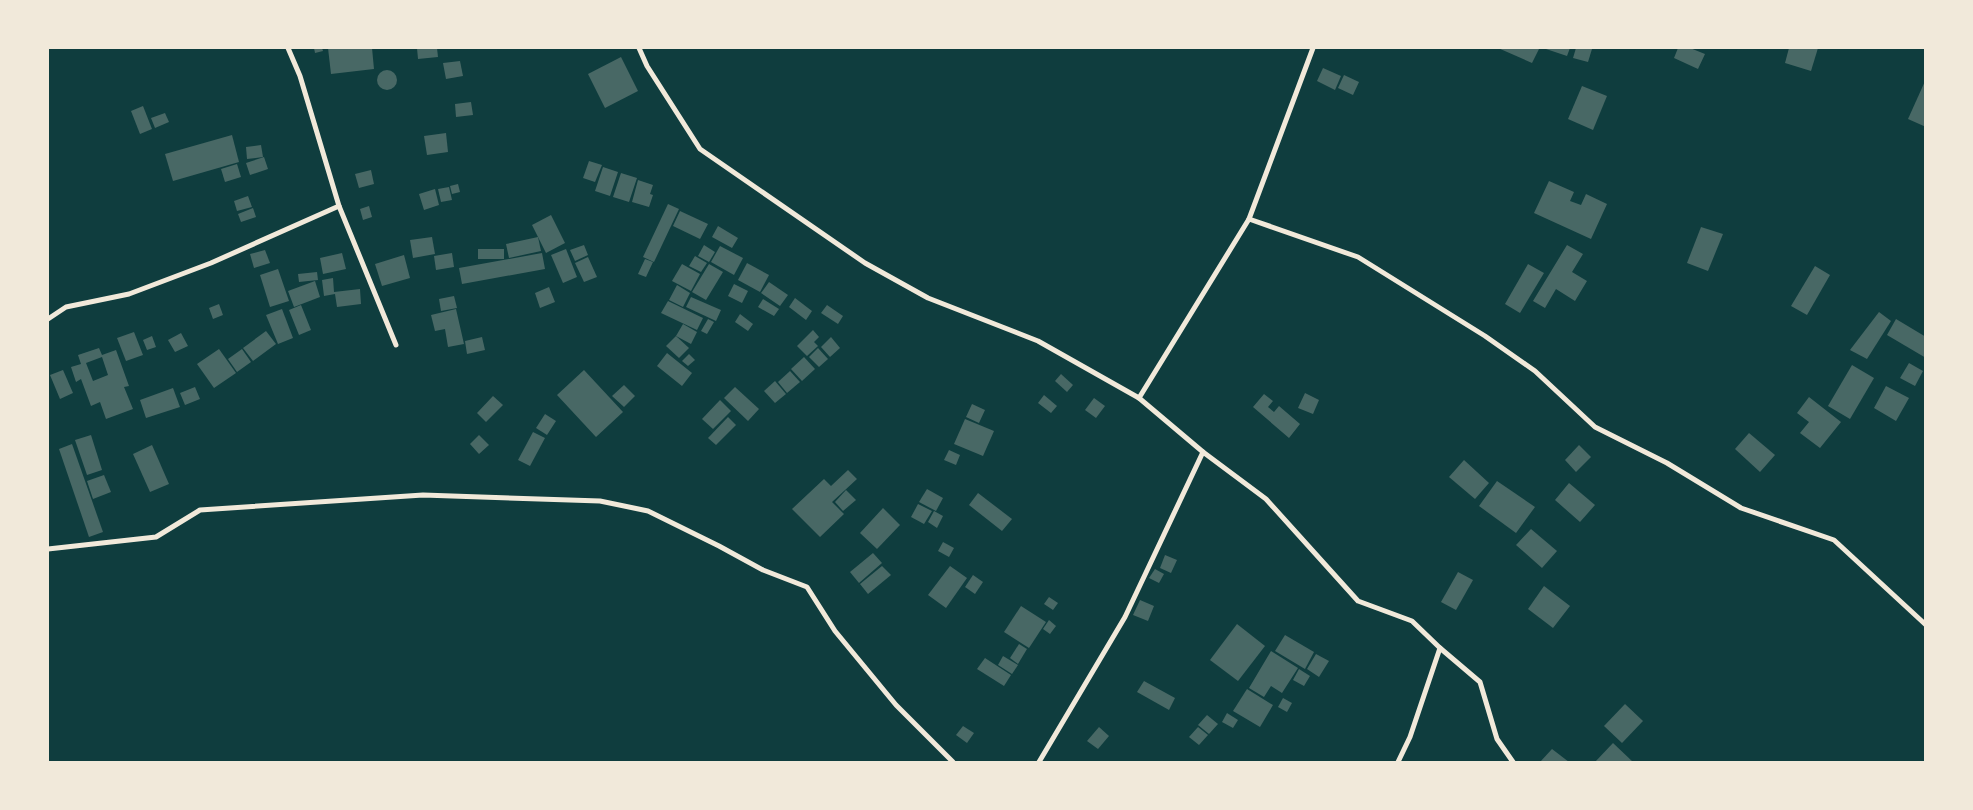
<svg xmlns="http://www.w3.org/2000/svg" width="1973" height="810" font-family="Raleway,sans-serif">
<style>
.building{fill:#486865;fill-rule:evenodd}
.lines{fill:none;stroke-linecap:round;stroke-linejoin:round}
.minor{stroke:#f1e9da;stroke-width:5}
</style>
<rect width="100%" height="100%" fill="#0f3d3e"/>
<g class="building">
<polygon points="314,48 322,48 323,51 315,53"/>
<polygon points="328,48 372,48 374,69 331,74"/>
<polygon points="417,48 437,48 438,57 418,59"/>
<polygon points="1498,48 1535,48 1539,49 1532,63"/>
<polygon points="1543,48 1570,48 1567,56"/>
<polygon points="1576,48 1592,49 1588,62 1573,58"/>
<polygon points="1678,48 1690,48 1705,54 1698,69 1674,58"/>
<polygon points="1789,48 1818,48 1811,71 1785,63"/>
<polygon points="621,57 638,91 605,108 588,74"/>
<polygon points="460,61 463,76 446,79 443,63"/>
<polygon points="1323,68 1341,76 1335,90 1317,81"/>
<circle cx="387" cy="80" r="10"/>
<polygon points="1344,75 1359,82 1353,95 1338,88"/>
<polygon points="1926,79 1926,127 1908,119"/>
<polygon points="1582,86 1607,96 1593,130 1568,119"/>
<polygon points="471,102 473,115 456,117 455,104"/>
<polygon points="143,106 152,129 140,134 131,111"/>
<polygon points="165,113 169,122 155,128 151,118"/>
<polygon points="446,133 448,152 427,155 424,136"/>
<polygon points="232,135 239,162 173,181 165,154"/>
<polygon points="261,145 263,157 247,159 246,147"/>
<polygon points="264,157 268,169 250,175 246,163"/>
<polygon points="589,161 602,165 595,182 583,178"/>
<polygon points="237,164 241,177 225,182 221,169"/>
<polygon points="603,167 618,172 610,196 595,191"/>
<polygon points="371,170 374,184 359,188 355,174"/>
<polygon points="621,173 637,178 629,202 613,197"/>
<polygon points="638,180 653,185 650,194 653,195 649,207 632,202"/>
<polygon points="1549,181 1574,192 1570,201 1581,205 1586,194 1607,204 1591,239 1534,213"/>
<polygon points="458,184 460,192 452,194 450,186"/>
<polygon points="449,187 452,200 441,202 438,189"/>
<polygon points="435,189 439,205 424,210 419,194"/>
<polygon points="248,196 252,207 237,211 234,201"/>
<polygon points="668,204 679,209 654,262 643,257"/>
<polygon points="369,206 372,217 363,220 360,209"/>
<polygon points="253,208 256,217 241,222 238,214"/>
<polygon points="680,211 708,224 700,239 673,226"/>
<polygon points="551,215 565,243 546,253 532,225"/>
<polygon points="718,226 738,238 732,248 712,237"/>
<polygon points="1701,227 1723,234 1708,271 1687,263"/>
<polygon points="432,237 435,254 413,258 410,240"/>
<polygon points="538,237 541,251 509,258 506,244"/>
<polygon points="584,245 588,255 575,261 570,250"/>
<polygon points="704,245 715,252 709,262 698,256"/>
<polygon points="1567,245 1583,254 1572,272 1587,281 1575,301 1556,289 1545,308 1533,301"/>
<polygon points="720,246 743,258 734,275 711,262"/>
<rect x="478" y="249" width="26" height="10"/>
<polygon points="566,249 577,277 563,283 551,255"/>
<polygon points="265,250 270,263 254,268 250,254"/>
<polygon points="342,253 346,269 323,274 320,258"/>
<polygon points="452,253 454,267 436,270 434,256"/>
<polygon points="542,253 545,269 462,284 459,268"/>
<polygon points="404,255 410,278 382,286 375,264"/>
<polygon points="695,256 707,263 701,272 689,266"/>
<polygon points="588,257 597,277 584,282 575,263"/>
<polygon points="645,259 653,262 646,277 638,274"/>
<polygon points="747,263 769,275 760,292 738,280"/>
<polygon points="682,264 700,274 691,291 672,281"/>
<polygon points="709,264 723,272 706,300 692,292"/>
<polygon points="1528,264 1544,273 1520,313 1505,304"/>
<polygon points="1815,266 1830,275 1807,315 1791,306"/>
<polygon points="278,269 289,301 270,307 260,275"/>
<polygon points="317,272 318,280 299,282 298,274"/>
<polygon points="333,278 334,292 360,289 361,304 337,307 335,294 324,296 322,280"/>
<polygon points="315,281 320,297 294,307 288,291"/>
<polygon points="769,282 788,295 780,306 761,293"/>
<polygon points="734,284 748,291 742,303 728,296"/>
<polygon points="677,285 690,293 683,307 669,300"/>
<polygon points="549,287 555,302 540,308 535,293"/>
<polygon points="454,296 457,308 441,311 439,299"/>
<polygon points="691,297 721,310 716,321 686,307"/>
<polygon points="795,298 812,311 806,320 789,307"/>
<polygon points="763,299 779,309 774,316 758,307"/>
<polygon points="668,301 703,318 697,330 661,313"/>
<polygon points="219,304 223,315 213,319 209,308"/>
<polygon points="301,305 311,330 299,335 289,310"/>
<polygon points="827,305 843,316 838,324 821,313"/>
<polygon points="282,309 293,338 278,344 266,315"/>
<polygon points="456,309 464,344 448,347 445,329 435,331 431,315"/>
<polygon points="1879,312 1891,321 1867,359 1850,350"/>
<polygon points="740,314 753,324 748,331 735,322"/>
<polygon points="708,319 714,322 707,334 701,331"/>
<polygon points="1896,319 1926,337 1926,358 1887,335"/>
<polygon points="683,324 697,332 691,344 676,336"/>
<polygon points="813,330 819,337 814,342 818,346 807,356 797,346"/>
<polygon points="266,331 276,344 253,361 243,348"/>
<polygon points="134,332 143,355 126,361 117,338"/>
<polygon points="181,333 188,346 175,352 168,340"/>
<polygon points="152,336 156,347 147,350 143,340"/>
<polygon points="676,336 689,348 679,358 666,346"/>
<polygon points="482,337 485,350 467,354 465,341"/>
<polygon points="831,337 840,348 830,357 821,347"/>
<path d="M99,348l3,7 14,-5 13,36 -5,1 9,22 -27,10 -6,-17 -9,4 -10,-27 -5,3 -5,-15 10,-3 -3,-9zM102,357l6,18 -15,6 -7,-18z"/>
<polygon points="818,348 828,359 819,367 809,357"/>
<polygon points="219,349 236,373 214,388 197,364"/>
<polygon points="242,349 251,362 237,372 228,359"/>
<polygon points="667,353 692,373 682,386 657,366"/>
<polygon points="689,354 695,360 688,366 682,361"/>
<polygon points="804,357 815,369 802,381 791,369"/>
<polygon points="1909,363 1923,371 1915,386 1900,378"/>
<polygon points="1852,365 1874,378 1850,419 1828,406"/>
<polygon points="63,370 73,393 60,399 50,375"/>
<polygon points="584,370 623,412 596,437 557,395"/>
<polygon points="790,371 800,382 787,393 778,382"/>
<polygon points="1061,374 1073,385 1067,392 1055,381"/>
<polygon points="775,381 786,394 775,403 764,391"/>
<polygon points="624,385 635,396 624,407 612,396"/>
<polygon points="1886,386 1909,398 1896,421 1874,408"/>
<polygon points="195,387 200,399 185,405 180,393"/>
<polygon points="735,387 759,409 748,421 724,398"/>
<polygon points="173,388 180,407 146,418 140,400"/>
<polygon points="1305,393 1319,400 1313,414 1298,408"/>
<polygon points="1264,394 1273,401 1268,407 1274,412 1279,406 1300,424 1289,438 1253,407"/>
<polygon points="1044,395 1057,406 1051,413 1038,403"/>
<polygon points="493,396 503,405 486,422 477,413"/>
<polygon points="1809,397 1841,422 1820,448 1800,433 1809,422 1797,413"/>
<polygon points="1094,398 1105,406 1096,418 1085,410"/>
<polygon points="720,400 731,411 713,429 702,419"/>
<polygon points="972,404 985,410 979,423 966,417"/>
<polygon points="545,414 556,421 547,435 536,428"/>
<polygon points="728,417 736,425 716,445 708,438"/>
<polygon points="965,419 994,431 983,456 954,444"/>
<polygon points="533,432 545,438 530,466 518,460"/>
<polygon points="1749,433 1775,455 1760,472 1735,449"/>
<polygon points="91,435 102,470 87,475 75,440"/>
<polygon points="479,435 489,445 479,454 470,444"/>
<polygon points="72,444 103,532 89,537 59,449"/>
<polygon points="152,445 169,484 150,492 133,454"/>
<polygon points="1579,445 1591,457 1576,472 1565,460"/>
<polygon points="949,450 960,455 956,465 944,460"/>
<polygon points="1464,460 1489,483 1475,499 1449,477"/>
<polygon points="848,470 857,479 832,502 844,514 820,537 792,509 824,479 831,486"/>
<polygon points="104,475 111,492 93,499 87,481"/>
<polygon points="1497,481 1535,507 1516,533 1479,506"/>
<polygon points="1569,483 1595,505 1580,522 1555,500"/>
<polygon points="927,489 943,498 936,511 919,502"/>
<polygon points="846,490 856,500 843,511 835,502"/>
<polygon points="978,493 1012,519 1002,531 969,505"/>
<polygon points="918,504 932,511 924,524 911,517"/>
<polygon points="883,508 900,525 877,549 860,533"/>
<polygon points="934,511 943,516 937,528 928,522"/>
<polygon points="1531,529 1557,551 1542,568 1516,545"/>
<polygon points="943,542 954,548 949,557 938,551"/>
<polygon points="873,553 882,563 859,583 850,572"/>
<polygon points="1165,555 1177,560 1171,573 1160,568"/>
<polygon points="882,566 891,575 868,594 860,584"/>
<polygon points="950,566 967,578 946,608 928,595"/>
<polygon points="1155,569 1164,574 1159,583 1149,578"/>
<polygon points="1458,572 1473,580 1456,610 1441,602"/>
<polygon points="973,575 983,582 975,594 965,587"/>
<polygon points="1544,586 1570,606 1553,628 1528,609"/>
<polygon points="1049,597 1058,603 1053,610 1044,604"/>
<polygon points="1140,600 1154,606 1148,621 1133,615"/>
<polygon points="1021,606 1046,622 1029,648 1004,632"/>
<polygon points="1049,620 1056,626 1050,634 1043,629"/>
<polygon points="1237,624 1265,646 1238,681 1210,660"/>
<polygon points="1285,635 1314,652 1305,669 1275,651"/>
<polygon points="1019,644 1027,649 1018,664 1010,658"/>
<polygon points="1271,651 1298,668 1282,693 1271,686 1264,697 1249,688"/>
<polygon points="1316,654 1329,661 1319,677 1307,669"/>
<polygon points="1003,656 1018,665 1012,674 998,665"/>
<polygon points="985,658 1011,675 1004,686 977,669"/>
<polygon points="1299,669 1310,676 1304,686 1293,680"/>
<polygon points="1144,681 1175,698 1169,710 1137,692"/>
<polygon points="1247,689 1273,705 1260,727 1233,711"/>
<polygon points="1283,698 1292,703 1287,712 1278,707"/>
<polygon points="1625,704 1643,721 1622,743 1604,726"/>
<polygon points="1227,713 1238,720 1233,728 1222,722"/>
<polygon points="1207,715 1218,724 1209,734 1198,725"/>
<polygon points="963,726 974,733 967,743 956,735"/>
<polygon points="1099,727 1109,736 1098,749 1087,741"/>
<polygon points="1198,727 1208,735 1199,745 1189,737"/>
<polygon points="1613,743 1633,762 1595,762"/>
<polygon points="1552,749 1569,762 1540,762"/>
</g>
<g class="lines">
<g class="minor">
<polyline points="288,48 300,76 339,206 396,345"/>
<polyline points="639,48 647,66 700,149 865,263 928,298 1038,341 1139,398 1203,452"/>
<polyline points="1249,219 1313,48"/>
<polyline points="48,319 66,307 129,294 211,263 339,206"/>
<polyline points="1139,398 1249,219 1358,257 1485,336 1535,371 1595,427 1667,463 1741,508 1834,540 1926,625"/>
<polyline points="48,549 156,537 200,510 423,495 600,501 648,511 719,546 763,570 807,587 835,631 896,705 953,762"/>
<polyline points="1440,648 1480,682 1497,739 1513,762"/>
<polyline points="1039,762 1125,617 1203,452 1266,499 1358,601 1412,621 1440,648 1410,737 1398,762"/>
</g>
</g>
<rect width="1973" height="810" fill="none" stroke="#f1e9da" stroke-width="98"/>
</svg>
